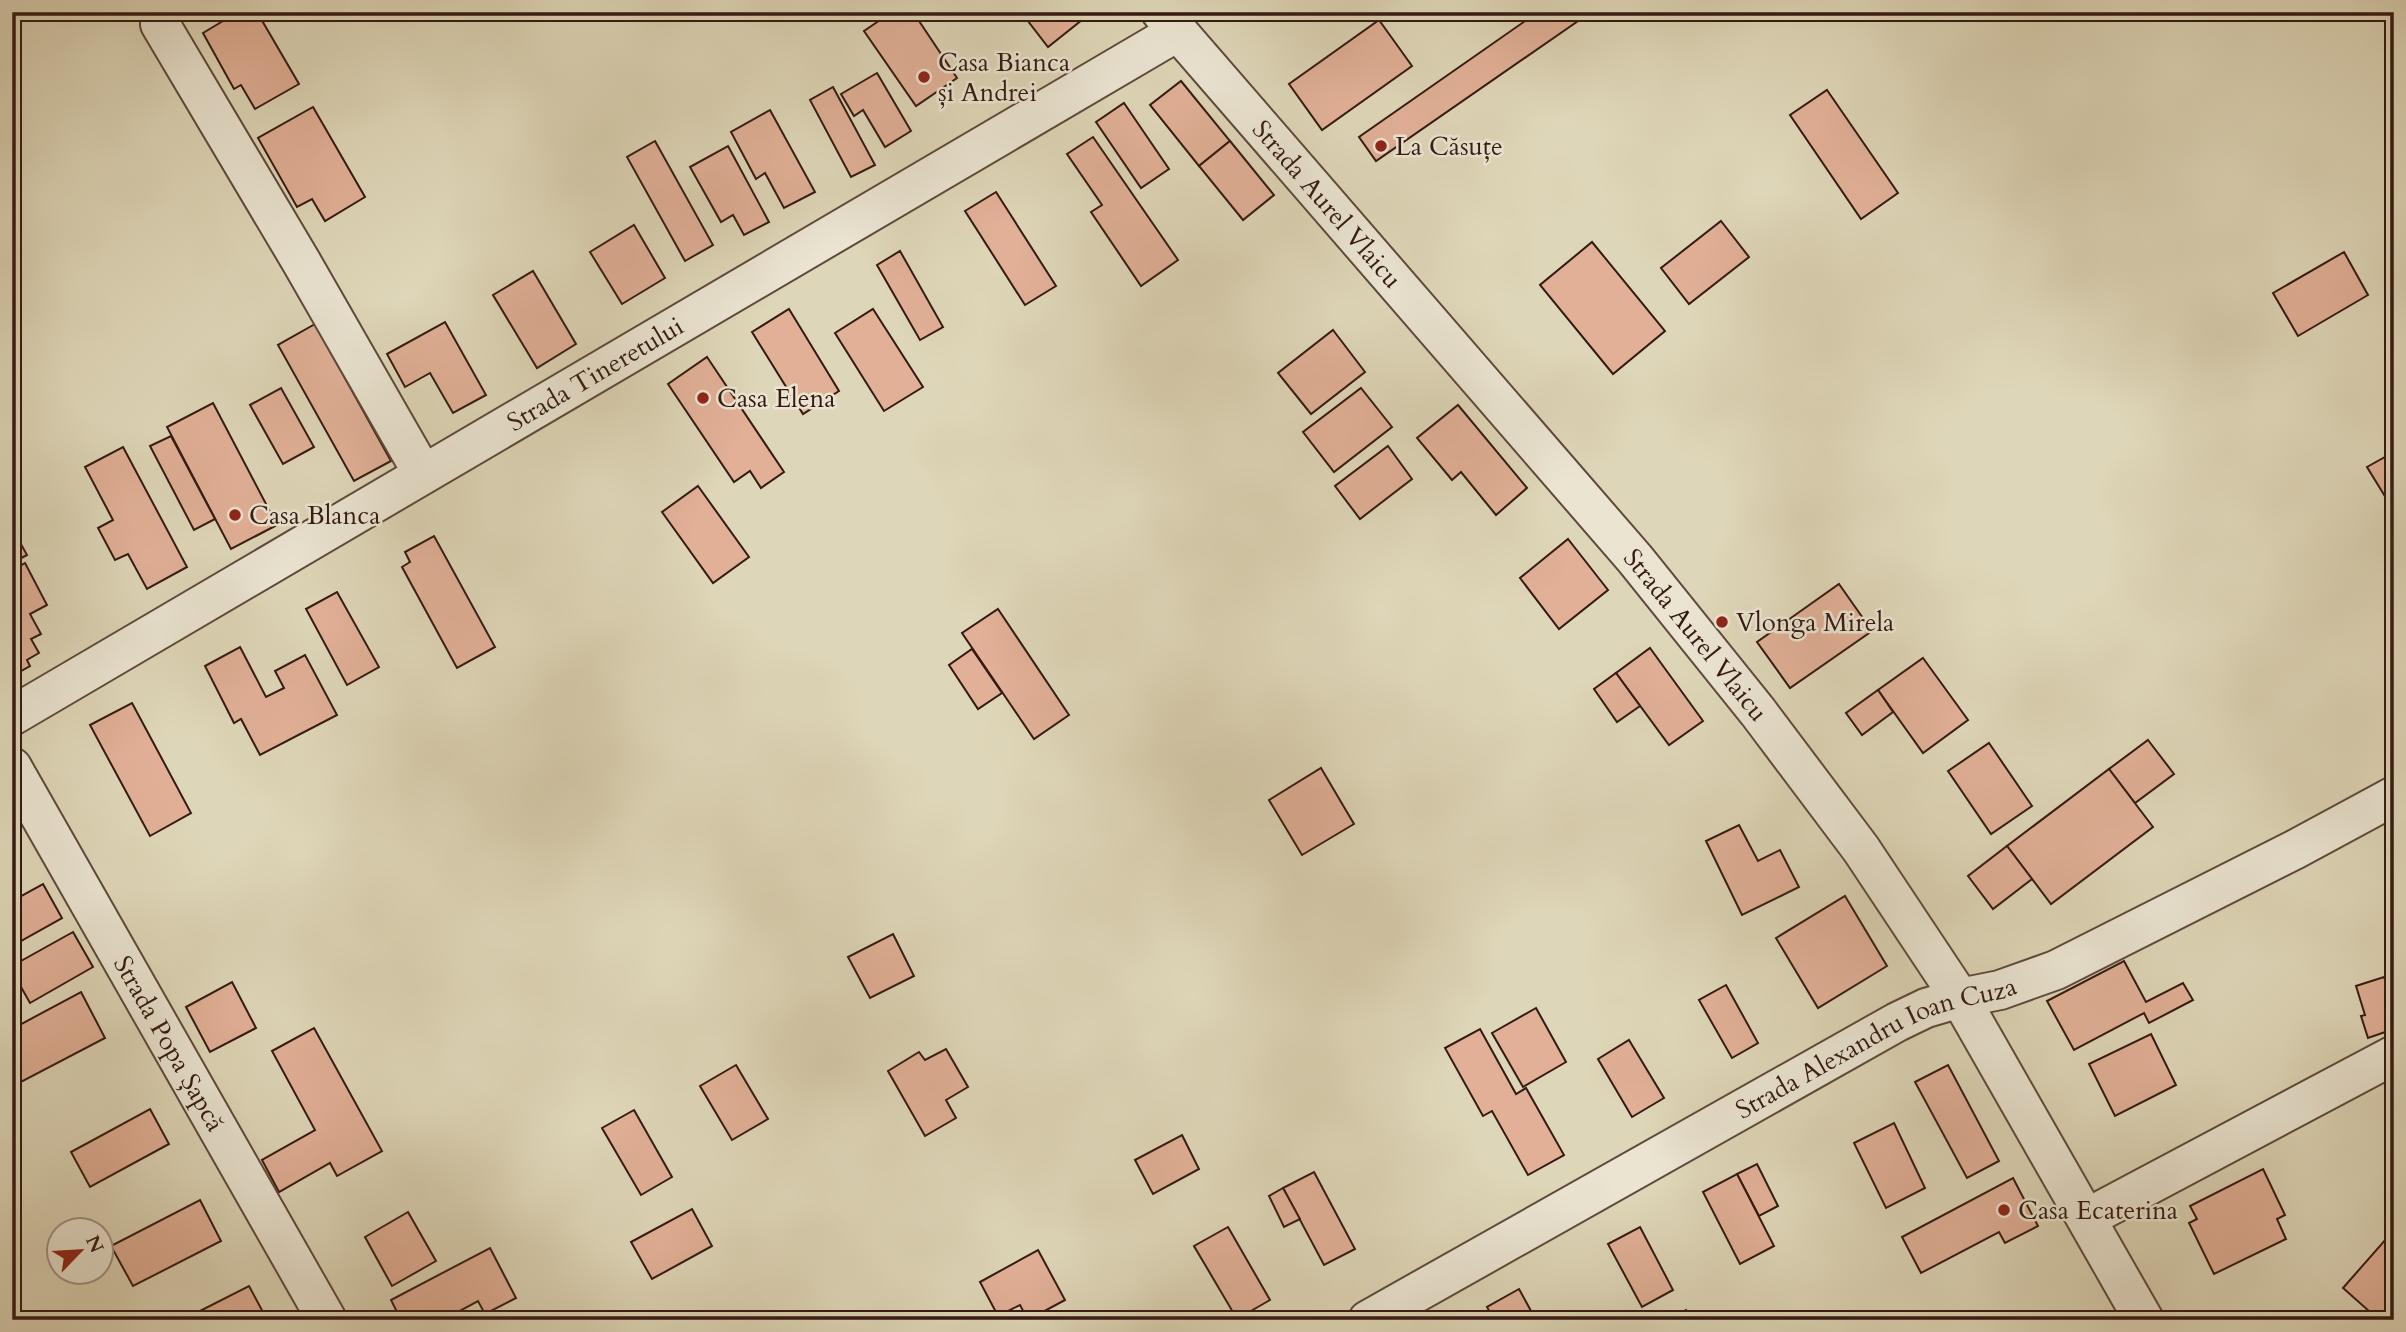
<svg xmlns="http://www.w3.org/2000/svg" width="2406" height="1332" font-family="Cardo,serif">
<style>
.building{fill:#e1b097;stroke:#341a12;stroke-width:2}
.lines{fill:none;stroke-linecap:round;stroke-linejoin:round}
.minor-casing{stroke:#5e493c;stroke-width:42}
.path{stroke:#341a12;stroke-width:4.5;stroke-dasharray:2 3.5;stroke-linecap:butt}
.minor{stroke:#eae4d1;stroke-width:38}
.poi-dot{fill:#8f2418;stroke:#eae4d1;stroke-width:2.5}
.labels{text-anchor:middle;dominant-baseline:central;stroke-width:5;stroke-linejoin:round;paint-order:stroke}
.poi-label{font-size:26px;fill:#341a12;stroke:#eae4d1;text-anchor:start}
.street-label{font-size:26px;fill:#341a12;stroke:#eae4d1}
</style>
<rect width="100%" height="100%" fill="#ded6b8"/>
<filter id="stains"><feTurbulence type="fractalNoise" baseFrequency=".00286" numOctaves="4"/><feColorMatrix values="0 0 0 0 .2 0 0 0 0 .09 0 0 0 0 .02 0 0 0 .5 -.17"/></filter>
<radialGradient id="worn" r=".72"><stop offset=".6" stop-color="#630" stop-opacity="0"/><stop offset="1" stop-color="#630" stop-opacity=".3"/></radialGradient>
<g class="building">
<polygon points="238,12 257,12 299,84 255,109 241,85 234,89 203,33"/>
<polygon points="892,12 913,12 957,78 916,106 864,31"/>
<polygon points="1021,12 1092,12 1048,47"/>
<polygon points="1538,12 1591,12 1376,161 1359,137"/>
<polygon points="1379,20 1412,66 1322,130 1289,84"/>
<polygon points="877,73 911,131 885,147 863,110 854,116 841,94"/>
<polygon points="1181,81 1230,141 1199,166 1150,105"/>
<polygon points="833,87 875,165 851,177 810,100"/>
<polygon points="1827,90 1898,193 1861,219 1790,115"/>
<polygon points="1124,103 1169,169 1141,188 1096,122"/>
<polygon points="313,107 365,197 325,221 312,199 297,207 258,138"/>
<polygon points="770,110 815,192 784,208 765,173 756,179 731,132"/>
<polygon points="1093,137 1178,260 1141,286 1091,212 1102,205 1067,154"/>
<polygon points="655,141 713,245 685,261 627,157"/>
<polygon points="1230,141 1274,195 1243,220 1199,166"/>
<polygon points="728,146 769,222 744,235 733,215 721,222 690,167"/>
<polygon points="996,192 1056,286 1025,305 965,211"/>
<polygon points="1721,221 1749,257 1689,304 1661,268"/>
<polygon points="634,225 665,278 622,304 590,252"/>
<polygon points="1592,242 1665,331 1613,374 1540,285"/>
<polygon points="900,251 943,327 920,340 877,265"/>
<polygon points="2344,252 2368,295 2298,336 2273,293"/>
<polygon points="533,271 576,344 537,368 493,295"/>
<polygon points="789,309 839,391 803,414 752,332"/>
<polygon points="873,309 923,387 884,411 835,333"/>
<polygon points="445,322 486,395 453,413 430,373 405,387 387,354"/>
<polygon points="315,324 391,461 354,481 278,345"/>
<polygon points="1333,330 1365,372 1311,414 1278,373"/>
<polygon points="707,357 784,472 761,488 750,471 734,482 668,384"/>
<polygon points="281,388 314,447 283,464 250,405"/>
<polygon points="1361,388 1392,427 1334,472 1303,432"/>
<polygon points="213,403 277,525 231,549 167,427"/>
<polygon points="1458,405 1527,488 1496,515 1461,472 1452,480 1417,438"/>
<polygon points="171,436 215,519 194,530 150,446"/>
<polygon points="1388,446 1412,479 1360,519 1335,486"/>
<polygon points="123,447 187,567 147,589 128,554 115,560 98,528 113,520 85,467"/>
<polygon points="2394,452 2394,511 2367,467"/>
<polygon points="698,486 749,557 713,583 662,512"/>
<polygon points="12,528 27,555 12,563"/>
<polygon points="434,536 495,647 457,668 402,567 410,562 405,552"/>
<polygon points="1568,539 1608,590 1559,629 1520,578"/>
<polygon points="25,563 47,605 30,614 41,634 31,639 39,653 27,660 30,666 12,676 12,570"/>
<polygon points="1839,584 1872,631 1790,688 1757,642"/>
<polygon points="337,592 379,667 347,685 306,609"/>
<polygon points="998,609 1069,715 1034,739 962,633"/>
<polygon points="240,647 266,697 284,688 275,671 305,655 337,715 260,755 241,719 234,723 205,666"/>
<polygon points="1650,648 1703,721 1669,745 1616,673"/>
<polygon points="972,649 1002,693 978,709 949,665"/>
<polygon points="1923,658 1968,720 1923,753 1878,690"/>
<polygon points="1616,673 1640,706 1617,722 1594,689"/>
<polygon points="1878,690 1893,712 1862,735 1846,713"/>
<polygon points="132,703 191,813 150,836 90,725"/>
<polygon points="2148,740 2174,774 2135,803 2109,769"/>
<polygon points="1989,743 2032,806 1991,834 1948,771"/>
<polygon points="1321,768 1354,824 1302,855 1269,800"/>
<polygon points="2109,769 2153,827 2051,904 2007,846"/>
<polygon points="1739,825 1758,861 1780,850 1799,887 1742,915 1706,841"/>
<polygon points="2007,846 2032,879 1993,909 1968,876"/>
<polygon points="43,884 62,918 12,946 12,901"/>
<polygon points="1845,896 1887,966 1818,1008 1776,938"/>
<polygon points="73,932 93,967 30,1003 12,971 12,966"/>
<polygon points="893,934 914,976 870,998 848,957"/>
<polygon points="2124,961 2146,1002 2183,983 2193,1000 2149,1023 2144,1013 2074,1050 2047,1001"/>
<polygon points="2384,977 2394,1005 2394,1029 2368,1038 2361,1016 2365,1015 2356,986"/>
<polygon points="232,982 256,1028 210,1052 186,1007"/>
<polygon points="1726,985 1758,1043 1732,1058 1699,1000"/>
<polygon points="81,992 105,1038 19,1083 12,1071 12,1029"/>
<polygon points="1536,1008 1566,1062 1523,1087 1492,1033"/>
<polygon points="314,1028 382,1151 337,1176 330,1163 279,1192 262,1160 315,1130 272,1051"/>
<polygon points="1480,1029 1516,1094 1526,1088 1564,1155 1528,1175 1492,1111 1483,1116 1445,1048"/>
<polygon points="2151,1034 2176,1085 2115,1116 2089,1064"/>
<polygon points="1629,1040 1664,1098 1632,1117 1598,1059"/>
<polygon points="946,1049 968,1087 946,1100 956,1118 925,1136 888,1071 919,1052 925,1060"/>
<polygon points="736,1065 768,1119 732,1140 700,1086"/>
<polygon points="1948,1065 1999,1161 1967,1178 1915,1082"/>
<polygon points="150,1109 169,1144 90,1187 71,1152"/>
<polygon points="634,1110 672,1177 641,1195 602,1128"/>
<polygon points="1894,1123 1925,1188 1886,1208 1854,1143"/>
<polygon points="1182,1135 1199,1169 1153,1194 1135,1160"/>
<polygon points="1757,1164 1778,1206 1759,1216 1737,1174"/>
<polygon points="2263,1169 2285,1215 2277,1219 2286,1239 2214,1274 2189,1223 2197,1219 2190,1206"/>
<polygon points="1314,1172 1355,1249 1324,1265 1283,1188"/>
<polygon points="1737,1174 1774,1246 1740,1264 1703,1192"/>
<polygon points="2013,1178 2038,1226 2005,1243 1999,1232 1921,1273 1902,1237"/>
<polygon points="1283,1188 1300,1219 1284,1227 1269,1196"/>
<polygon points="200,1200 221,1241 133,1286 111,1246"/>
<polygon points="692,1209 712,1246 652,1279 631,1242"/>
<polygon points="408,1212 436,1261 392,1286 365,1237"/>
<polygon points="1228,1227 1270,1300 1237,1319 1194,1246"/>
<polygon points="1640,1227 1673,1290 1642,1307 1608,1244"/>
<polygon points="2386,1239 2394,1245 2394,1318 2379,1320 2343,1288"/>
<polygon points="490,1248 516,1298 485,1314 478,1301 443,1320 401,1320 391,1300"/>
<polygon points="1038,1250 1065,1300 1028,1320 1020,1305 998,1316 980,1282"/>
<polygon points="249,1286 263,1312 249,1320 195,1320 192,1315"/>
<polygon points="1519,1289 1536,1320 1494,1320 1487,1307"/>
<polygon points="1686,1310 1691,1320 1667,1320"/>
</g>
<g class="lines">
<g class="minor-casing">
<g id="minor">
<path id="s1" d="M1161,12l474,547 123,153 103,137 99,149 184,322"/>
<polyline points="160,24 302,263 423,474"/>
<path id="s2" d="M12,716l1165,-684"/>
<path id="s3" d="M12,767l315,553"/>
<polyline points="2087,1218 2394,1055"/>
<path id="s4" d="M1368,1320l529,-298 29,-14 34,-10 40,-8 56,-20 238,-120 100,-54"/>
</g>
</g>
<path class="path" d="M2394,195c-5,11 -6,26 0,37"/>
<use href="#minor" class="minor"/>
</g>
<g class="poi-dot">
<circle cx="924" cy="77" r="7"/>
<circle cx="1381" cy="146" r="7"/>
<circle cx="703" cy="398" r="7"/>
<circle cx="235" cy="515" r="7"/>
<circle cx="1722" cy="622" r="7"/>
<circle cx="2004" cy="1210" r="7"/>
</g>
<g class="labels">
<g class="poi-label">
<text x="938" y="62">Casa Bianca<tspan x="938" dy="30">și Andrei</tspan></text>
<text x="1395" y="146">La Căsuțe</text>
<text x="717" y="398">Casa Elena</text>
<text x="249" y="515">Casa Blanca</text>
<text x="1736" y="622">Vlonga Mirela</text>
<text x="2018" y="1210">Casa Ecaterina</text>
</g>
<g class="street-label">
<text stroke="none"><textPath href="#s1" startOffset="254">Strada Aurel Vlaicu</textPath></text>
<text stroke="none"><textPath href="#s2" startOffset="676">Strada Tineretului</textPath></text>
<text stroke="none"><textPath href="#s1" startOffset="821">Strada Aurel Vlaicu</textPath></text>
<text stroke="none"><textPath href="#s3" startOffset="318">Strada Popa Șapcă</textPath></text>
<text stroke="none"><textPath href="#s4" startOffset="578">Strada Alexandru Ioan Cuza</textPath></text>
</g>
</g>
<rect width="2406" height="1332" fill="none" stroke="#ded6b8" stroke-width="42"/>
<rect x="14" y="14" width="2378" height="1304" fill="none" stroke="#341a12" stroke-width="3.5"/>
<rect x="21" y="21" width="2364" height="1290" fill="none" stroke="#341a12" stroke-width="2"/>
<g transform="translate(80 1251) rotate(65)"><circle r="33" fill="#eae4d1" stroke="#a19385" stroke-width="2"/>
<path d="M0-5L12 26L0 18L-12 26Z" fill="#8f2418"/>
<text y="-10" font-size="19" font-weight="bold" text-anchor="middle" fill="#341a12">N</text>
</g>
<rect width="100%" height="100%" filter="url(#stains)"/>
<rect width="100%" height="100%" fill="url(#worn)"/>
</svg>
